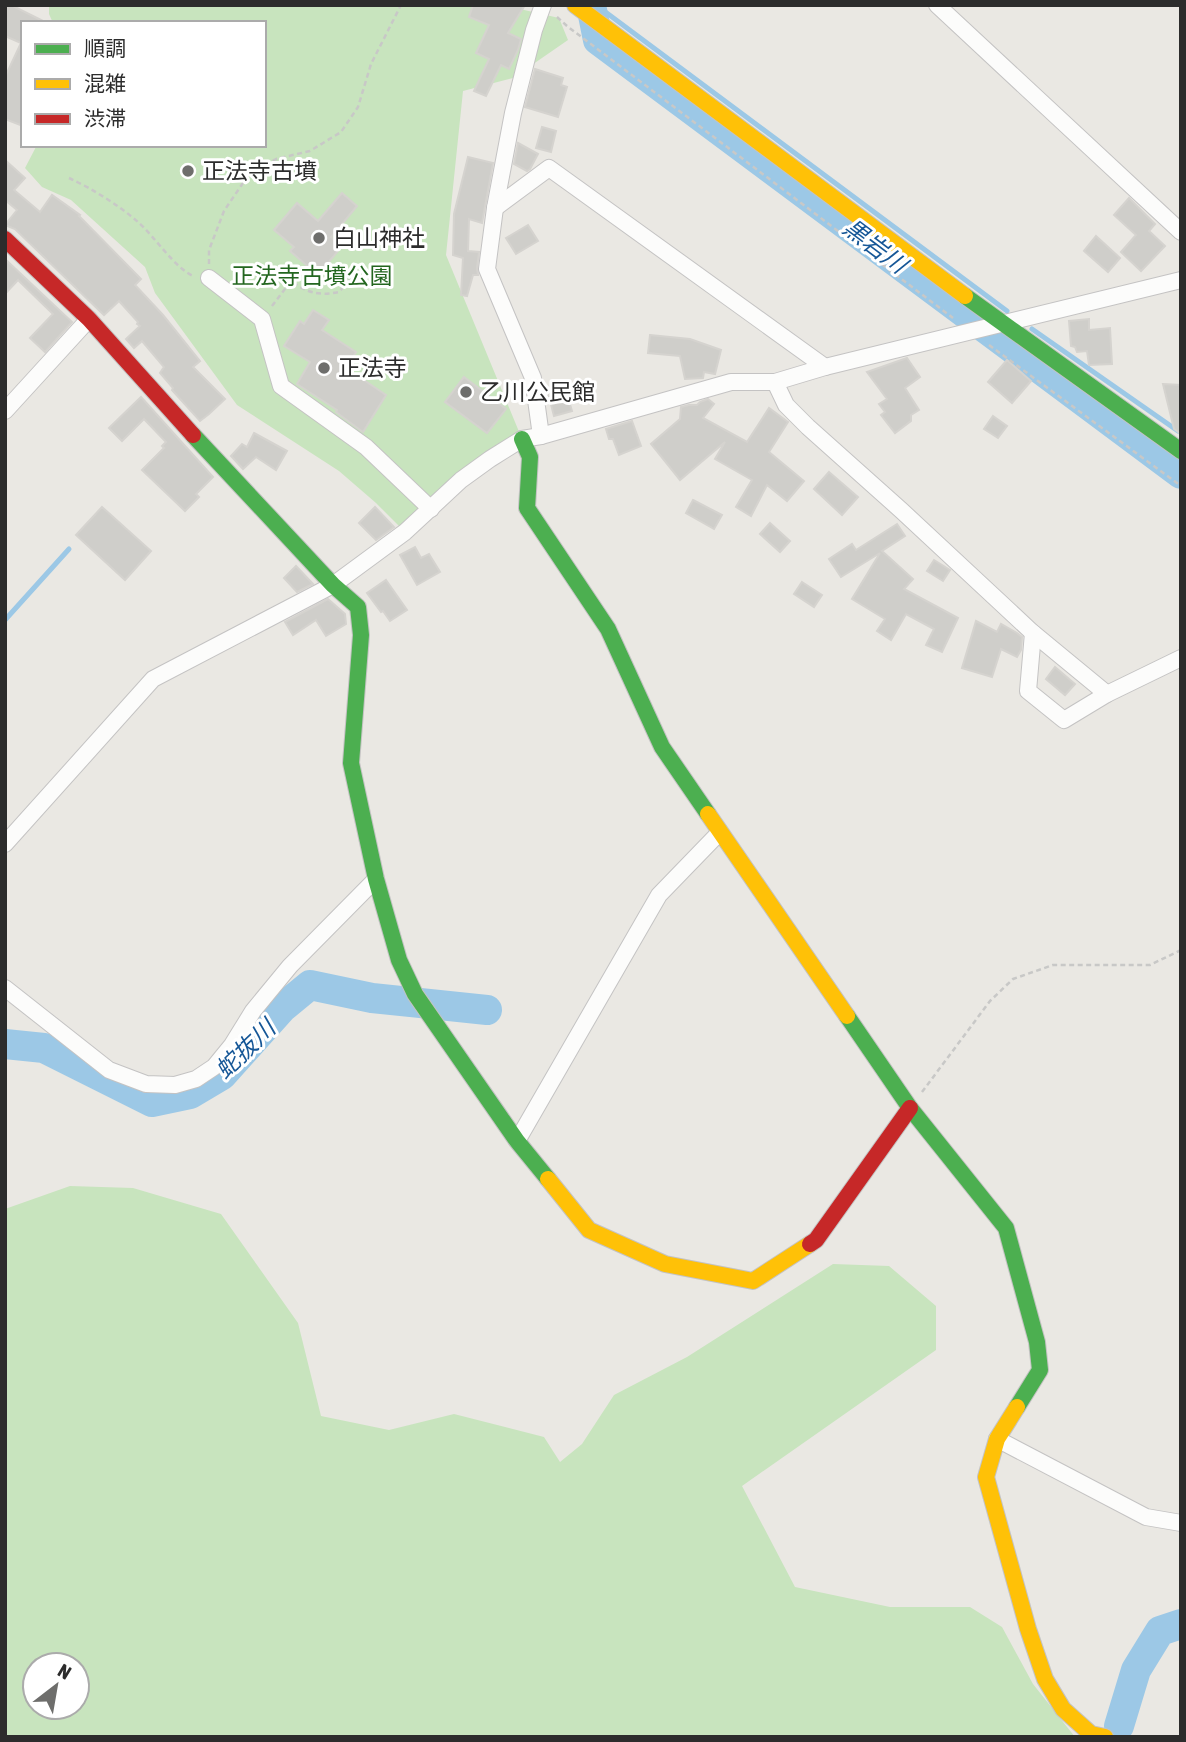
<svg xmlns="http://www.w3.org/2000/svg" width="1186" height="1742" font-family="'Asap Condensed','Noto Sans JP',sans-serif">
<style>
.green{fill:#c8e4be;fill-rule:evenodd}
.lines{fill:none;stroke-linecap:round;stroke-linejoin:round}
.stream{stroke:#9cc8e6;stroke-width:5}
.river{stroke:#9cc8e6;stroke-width:30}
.building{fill:#cfceca;stroke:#d5d3cf;stroke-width:2}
.street-casing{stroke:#c4c3c3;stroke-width:18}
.fast-casing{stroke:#c4c3c3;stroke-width:18}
.slow-casing{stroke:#c4c3c3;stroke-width:18}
.jam-casing{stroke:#c4c3c3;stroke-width:18}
.path{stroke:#c8c8c7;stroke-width:2.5;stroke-dasharray:5 3.5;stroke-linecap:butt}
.street{stroke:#fcfcfb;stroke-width:16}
.fast{stroke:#4caf50;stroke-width:16}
.slow{stroke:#ffc107;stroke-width:16}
.jam{stroke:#c62828;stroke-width:16}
.poi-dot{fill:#6e6e6c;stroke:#fff;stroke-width:2.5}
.labels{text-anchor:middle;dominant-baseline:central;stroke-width:6;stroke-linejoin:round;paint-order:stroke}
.poi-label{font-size:23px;fill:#2c2c2c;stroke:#fff;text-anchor:start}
.park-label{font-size:23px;fill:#23661f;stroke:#fff}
.water-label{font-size:24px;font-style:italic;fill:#165797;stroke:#fff}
</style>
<rect width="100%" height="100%" fill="#eae8e3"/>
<g class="green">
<polygon points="49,5 502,5 559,18 568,40 513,78 463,91 446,255 522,439 405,532 376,503 339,471 237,405 155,293 145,267 71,200 42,187 25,168 37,145 264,145 264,23 53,23 49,14"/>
<path d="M70,1186l63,2 88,26 77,109 23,93 68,14 65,-16 90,23 16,25 22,-18 32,-49 73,-38 146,-93 56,2 47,40v44l-194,136 53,101 95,20h80l32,20 31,57 42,53h-1070v-528zM35,1665h42v42h-42z"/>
</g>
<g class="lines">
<g class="stream">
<polyline points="596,5 1007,311"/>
<polyline points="1032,329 1178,431"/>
<polyline points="5,620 69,549"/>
</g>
<g class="river">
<polyline points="591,5 598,40 1181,474"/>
<polyline points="5,1044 44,1048 152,1102 190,1094 222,1075 282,1008 310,985 372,998 487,1010"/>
<polyline points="1119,1726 1136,1670 1160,1631 1181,1624"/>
</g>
</g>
<g class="building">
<polygon points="5,5 11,5 47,23 23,23 23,126 5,119 5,77 21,43 5,36"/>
<polygon points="473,5 525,5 508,33 521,39 518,50 509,69 501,65 486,96 474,91 489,59 476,53 489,25 469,17"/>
<polygon points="535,69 563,78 561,85 567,87 558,117 525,107"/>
<polygon points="542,127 556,131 551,152 536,148"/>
<polygon points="518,143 538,154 530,169 527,171 514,164"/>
<polygon points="468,157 493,163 482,223 469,219 468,251 479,252 477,268 478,275 473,275 467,296 461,295 463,258 453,255 454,214"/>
<polygon points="5,160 25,178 14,190 40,212 52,195 80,215 79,216 141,279 135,285 163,315 200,361 193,367 225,399 209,414 200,421 172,390 173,388 160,373 164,367 142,341 134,348 126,339 140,326 137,324 138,322 119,301 104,315 15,229 5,225 17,210 5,200"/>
<polygon points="342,193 357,206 331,237 342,246 318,275 290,251 294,247 274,230 297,203 318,221"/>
<polygon points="1129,198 1155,224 1149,231 1165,246 1141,271 1121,252 1136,235 1114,215"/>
<polygon points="528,225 538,241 516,254 506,238"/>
<polygon points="1096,236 1120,258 1108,272 1084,251"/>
<polygon points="5,259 72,322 45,352 30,338 53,314 18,280 5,294"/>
<polygon points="313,310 329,320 322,330 356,352 346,368 386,395 363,432 336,412 337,410 297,384 310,362 284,346 300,321 304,324"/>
<polygon points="1089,319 1089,330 1110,328 1112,364 1089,365 1087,351 1077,352 1075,347 1071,346 1069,321"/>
<polygon points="650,335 690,339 721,350 715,374 704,372 703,378 685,379 680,356 648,353"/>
<polygon points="907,358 920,377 905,388 919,410 911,415 911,421 895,433 881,415 885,412 879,404 887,399 867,372"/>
<polygon points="1007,360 1031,381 1012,403 988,382"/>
<polygon points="464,377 506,409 487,433 445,402"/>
<polygon points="1163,384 1181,385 1181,434 1174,429"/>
<polygon points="565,388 572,411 554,416 548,393"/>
<polygon points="141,397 213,477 196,494 199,497 185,511 142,470 164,448 162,446 166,442 144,419 122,441 109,428"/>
<polygon points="708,399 714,404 703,418 747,442 769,408 788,422 769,452 804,481 787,501 767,485 751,516 736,507 752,480 715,459 725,442 680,480 651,444 680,419 681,407 689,405 697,405 700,402"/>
<polygon points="993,416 1007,426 998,438 984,429"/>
<polygon points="632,421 641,446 619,455 613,439 609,439 606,429"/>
<polygon points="254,433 287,451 276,470 256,457 243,469 231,456 242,444 247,447"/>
<polygon points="829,472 858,497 842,515 814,489"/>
<polygon points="693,500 722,515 714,529 686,513"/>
<polygon points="102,507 151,551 125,580 76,535"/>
<polygon points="375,507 394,527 376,540 359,523"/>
<polygon points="770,523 790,541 780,552 760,534"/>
<polygon points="897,524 905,536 882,551 913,579 904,589 958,618 942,652 926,645 934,629 906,614 891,640 877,631 885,619 852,599 880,553 841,577 829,559 852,544 856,550"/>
<polygon points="415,547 421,558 429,554 440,572 417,585 400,555"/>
<polygon points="934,560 950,570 943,581 927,571"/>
<polygon points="296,566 313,584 297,592 284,578"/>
<polygon points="386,580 407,610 390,621 383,611 381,612 367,593"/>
<polygon points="802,582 822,595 814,607 794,594"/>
<polygon points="328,599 345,614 346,624 326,636 316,620 293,635 285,622"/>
<polygon points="976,621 997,632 1001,624 1017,633 1022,637 1021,650 1017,657 1001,649 992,677 962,668"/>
<polygon points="1055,667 1075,684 1065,695 1046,679"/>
</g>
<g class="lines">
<g class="street-casing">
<g id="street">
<polyline points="937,5 1181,232"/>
<polyline points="495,208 549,168 825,367"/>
<polyline points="209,278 262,319 281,386 366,447 431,509"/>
<polyline points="775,382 786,405 808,427 902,511 1033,633 1107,694"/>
<polyline points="5,411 89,319"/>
<polyline points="541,436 533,378 487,269 495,208 513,113 534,30 543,5"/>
<polyline points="1033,633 1028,691 1064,720 1107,694 1181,658"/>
<polyline points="5,844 153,679 333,585 405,532 461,480 490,459 522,439 541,436 731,382 775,382 825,367 1181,280"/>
<polyline points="5,988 109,1070 146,1084 175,1085 196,1079 214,1067 232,1045 253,1011 290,966 376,879"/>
<polyline points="517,1141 659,895 720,832"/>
<polyline points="997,1439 1146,1517 1181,1523"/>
</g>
</g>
<g class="fast-casing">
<g id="fast">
<polyline points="965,296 1181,451"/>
<polyline points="193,435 333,585 358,607 361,635 351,763 376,879 399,960 415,994 517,1141 548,1179"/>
<polyline points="522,439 530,457 527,508 608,629 662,747 708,814"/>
<polyline points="847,1016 910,1108 1006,1228 1037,1342 1040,1370 1017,1407"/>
</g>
</g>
<g class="slow-casing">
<g id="slow">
<polyline points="575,5 965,296"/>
<polyline points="708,814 847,1016"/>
<polyline points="548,1179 589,1230 665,1264 753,1281 810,1244"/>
<polyline points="1017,1407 997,1439 986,1477 1028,1629 1045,1679 1063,1709 1091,1734 1105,1737"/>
</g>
</g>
<g class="jam-casing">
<g id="jam">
<polyline points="5,239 89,319 193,435"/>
<polyline points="810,1244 816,1240 910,1108"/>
</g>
</g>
<g class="path">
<polyline points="557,17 567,26 953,318"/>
<path d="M69,178c22,10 51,28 69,44 17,15 36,45 55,54"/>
<polyline points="209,264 209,250 224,211 249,174 276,159 310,151 341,132 358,107 371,64 401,5"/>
<path d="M272,306l19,-25c17,12 27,15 48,11l18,-21"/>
<polyline points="989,345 1181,486"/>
<polyline points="922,1092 990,1001 1013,979 1053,965 1150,965 1181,950"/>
</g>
<use href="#street" class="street"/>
<use href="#fast" class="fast"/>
<use href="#slow" class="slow"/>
<use href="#jam" class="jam"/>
</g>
<g class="poi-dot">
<circle cx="188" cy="171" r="7"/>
<circle cx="319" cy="238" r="7"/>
<circle cx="324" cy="368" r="7"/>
<circle cx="466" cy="392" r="7"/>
</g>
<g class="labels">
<g class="poi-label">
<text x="202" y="171">正法寺古墳</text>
<text x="333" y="238">白山神社</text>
<text x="338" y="368">正法寺</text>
<text x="480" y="392">乙川公民館</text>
</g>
<g class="park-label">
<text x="312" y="276">正法寺古墳公園</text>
</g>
<g class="water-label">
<text transform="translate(875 246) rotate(37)">黒岩川</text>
<text transform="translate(245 1049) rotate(-44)">蛇抜川</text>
</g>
</g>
<rect width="1186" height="1742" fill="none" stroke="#2c2c2c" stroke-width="14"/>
<rect x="21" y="21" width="245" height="126" fill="#ffffff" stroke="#ababab" stroke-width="2"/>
<rect x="35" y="44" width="35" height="10" fill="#4caf50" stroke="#ababab" stroke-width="2"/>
<text x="84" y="56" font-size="21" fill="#2c2c2c">順調</text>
<rect x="35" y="79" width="35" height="10" fill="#ffc107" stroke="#ababab" stroke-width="2"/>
<text x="84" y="91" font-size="21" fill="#2c2c2c">混雑</text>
<rect x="35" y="114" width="35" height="10" fill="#c62828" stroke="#ababab" stroke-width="2"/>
<text x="84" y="126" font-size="21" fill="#2c2c2c">渋滞</text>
<g transform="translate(56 1686) rotate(31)"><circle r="33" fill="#ffffff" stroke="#ababab" stroke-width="2"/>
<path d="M0-5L12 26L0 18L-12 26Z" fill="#6e6e6c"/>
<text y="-10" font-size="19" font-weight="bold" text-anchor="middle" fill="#2c2c2c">N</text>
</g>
</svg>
